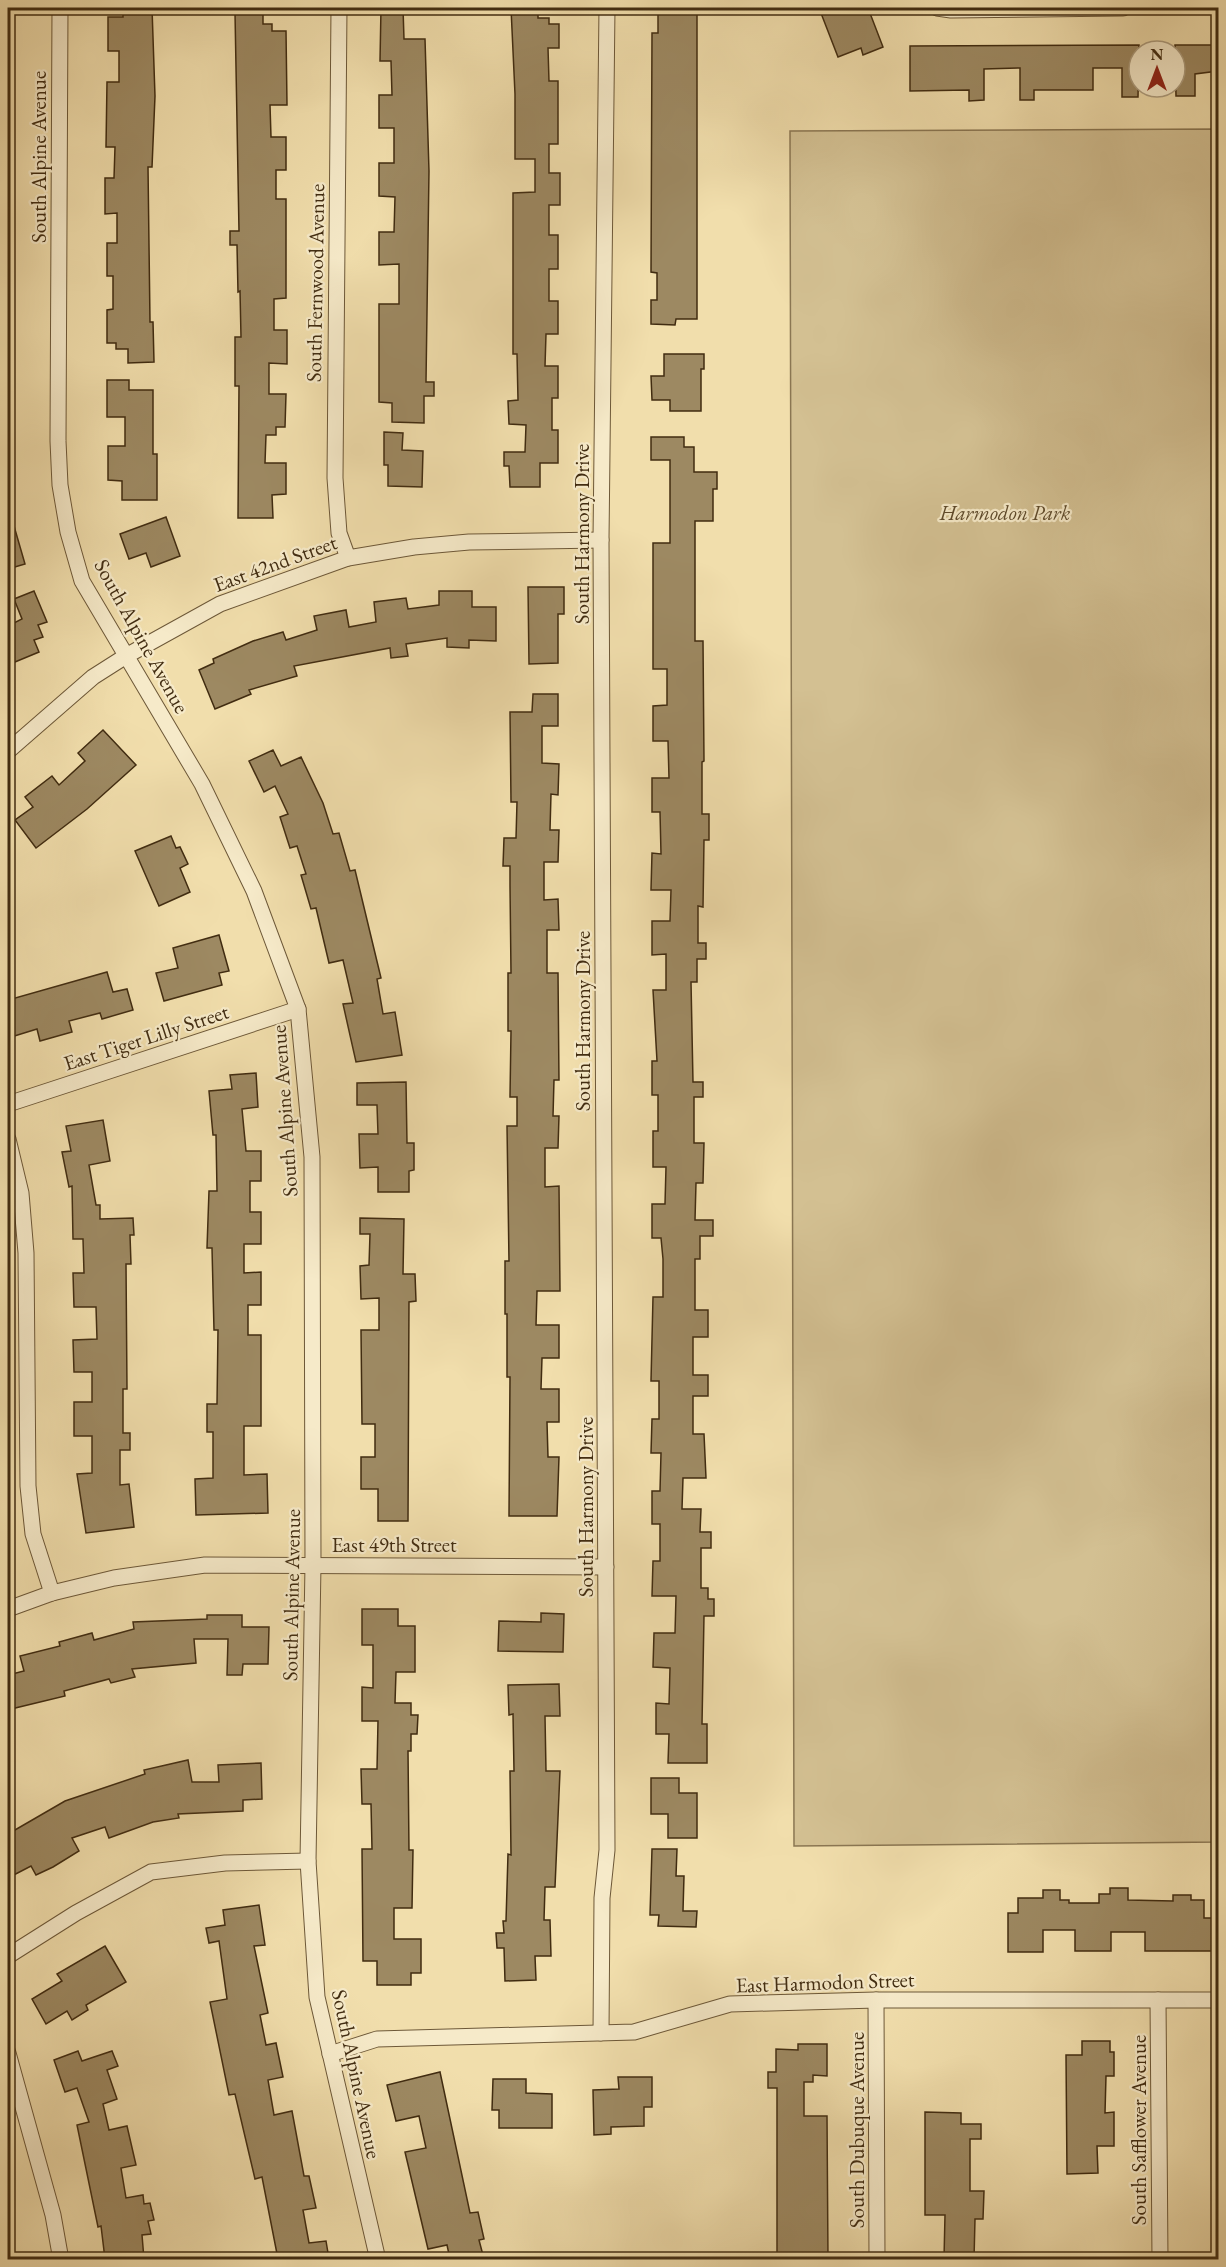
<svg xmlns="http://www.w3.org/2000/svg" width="1226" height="2267" font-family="'EB Garamond',serif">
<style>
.green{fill:#d3c092;stroke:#8a7652;stroke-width:1.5}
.building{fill:#9d8962;stroke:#412c11;stroke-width:1.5}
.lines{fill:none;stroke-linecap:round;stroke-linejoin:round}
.minor-casing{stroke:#6d5838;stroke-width:17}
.minor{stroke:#f6eac9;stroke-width:15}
.labels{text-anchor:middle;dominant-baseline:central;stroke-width:4.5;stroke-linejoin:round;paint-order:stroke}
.street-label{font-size:21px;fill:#412c11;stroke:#f6eac9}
.park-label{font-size:21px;font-style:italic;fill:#5e4a2b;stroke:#f6eac9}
</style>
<rect width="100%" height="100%" fill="#f1deac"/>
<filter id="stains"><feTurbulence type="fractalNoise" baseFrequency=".00333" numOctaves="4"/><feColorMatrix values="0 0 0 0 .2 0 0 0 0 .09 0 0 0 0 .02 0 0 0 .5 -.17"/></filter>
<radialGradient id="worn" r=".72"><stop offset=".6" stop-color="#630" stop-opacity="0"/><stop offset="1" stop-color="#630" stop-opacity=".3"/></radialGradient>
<polygon class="green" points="1218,129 1218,1842 794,1846 790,131"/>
<g class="building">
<polygon points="123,8 152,8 155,96 152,167 148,167 150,322 153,322 154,362 128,363 128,349 116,349 116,343 107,343 107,310 113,309 113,276 107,276 107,243 117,243 117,213 105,214 105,178 114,178 115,147 106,147 107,82 119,82 119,51 108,51 108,17 123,17"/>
<polygon points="381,8 403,8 404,39 425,39 429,171 426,382 434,382 434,396 424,396 424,423 392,422 392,403 379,402 379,304 399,304 399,264 379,265 379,232 394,232 395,197 379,196 379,163 394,163 394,128 379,128 379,95 392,95 391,61 380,61"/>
<polygon points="511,8 538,8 538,18 549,18 549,24 559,24 559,48 548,48 549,81 558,81 558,144 549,144 549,173 560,173 560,205 549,205 549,235 558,235 558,269 549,269 549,301 558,301 558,334 546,334 545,366 558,366 558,398 552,398 552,430 558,430 558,463 540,463 540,487 510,487 509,466 504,466 504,452 525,452 526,425 509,424 508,401 518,400 517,354 513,354 513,193 535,192 535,159 515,159 515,94"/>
<polygon points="658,8 697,8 697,319 676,319 675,325 651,324 651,300 657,300 657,273 651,272 652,33 658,33"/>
<polygon points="819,8 868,8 883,47 863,55 861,48 838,57"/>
<polygon points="235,13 263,13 263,24 272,24 272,31 286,31 287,105 270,105 271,137 286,137 286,170 276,170 276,199 286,199 286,298 274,299 274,330 287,330 287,364 269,363 269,394 286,394 285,427 276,427 276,435 266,435 265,463 286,463 286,494 272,495 273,518 238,518 239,386 235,386 235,337 241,337 240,291 238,292 237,245 230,245 230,231 239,231"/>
<polygon points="1139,45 1138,97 1122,97 1122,68 1093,68 1093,90 1034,90 1034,100 1020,100 1020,68 984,69 984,100 969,101 969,90 910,91 910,46"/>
<polygon points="1175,45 1218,45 1218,71 1195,74 1195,96 1176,96"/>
<polygon points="664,354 704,354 704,369 701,369 701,411 670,411 670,400 652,400 651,376 664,376"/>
<polygon points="107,380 129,380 129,390 153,390 153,454 157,454 157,500 122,500 122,481 108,480 108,446 125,446 125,417 107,417"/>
<polygon points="384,432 403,433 402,450 423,451 422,487 388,486 388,465 384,465"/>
<polygon points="651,437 684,437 684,447 694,447 694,472 717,472 717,489 713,489 713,521 695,521 695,641 703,641 704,761 702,762 702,814 709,814 709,840 704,840 703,907 698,906 698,943 706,943 706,959 697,959 697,982 691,982 693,1082 703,1082 703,1097 694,1097 694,1143 704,1143 703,1183 696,1183 695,1220 713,1220 713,1236 700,1236 700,1259 695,1259 695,1310 708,1310 708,1337 693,1337 693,1375 708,1375 708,1396 693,1396 693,1434 704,1434 706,1478 683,1478 682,1509 701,1509 700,1532 711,1532 711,1548 701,1548 701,1588 708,1588 708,1599 714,1599 714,1616 704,1616 702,1724 707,1724 707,1763 668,1763 669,1734 656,1734 656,1703 669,1704 670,1668 653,1667 654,1633 675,1633 676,1596 652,1596 653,1561 660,1561 660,1524 652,1524 652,1491 660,1491 661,1453 651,1453 652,1419 659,1419 659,1381 651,1381 653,1297 663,1297 663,1259 661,1238 652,1238 652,1204 665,1204 666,1167 653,1167 653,1131 658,1131 658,1095 652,1095 652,1061 657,1061 653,990 666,990 666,954 652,955 652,921 670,921 671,890 651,890 652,853 661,854 660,812 652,812 652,778 669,778 668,741 653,741 653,706 667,705 667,669 653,669 653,543 670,543 670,460 651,460"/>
<polygon points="166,517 180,556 151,567 146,553 129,559 120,534"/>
<polygon points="8,519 12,519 25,564 8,569"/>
<polygon points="528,587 564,587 564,614 558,614 558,663 529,664"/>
<polygon points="34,591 47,622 38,625 43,637 34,640 39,652 15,662 8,645 8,626 22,619 14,599"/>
<polygon points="439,591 472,591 472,607 496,607 496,641 469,640 469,648 447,647 447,638 406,644 408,656 391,658 390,648 294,666 297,676 249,690 251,694 215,709 199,670 214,663 213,659 253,641 283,632 286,640 317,630 314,616 346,610 349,627 376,622 374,602 406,598 408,609 439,605"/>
<polygon points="533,694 558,694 558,726 542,726 542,763 559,764 558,795 551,794 550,830 559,830 558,862 544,862 544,900 558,899 559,930 547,930 547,973 558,973 559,1080 554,1080 553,1116 559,1116 558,1148 545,1148 545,1187 559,1186 560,1291 537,1291 536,1325 559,1325 559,1358 542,1358 541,1389 559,1389 559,1422 547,1422 548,1457 559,1457 557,1516 509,1516 510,1377 507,1377 507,1314 505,1314 505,1261 509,1261 507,1126 517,1126 517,1097 510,1097 511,1031 508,1031 508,973 511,973 510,886 510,866 503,866 504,838 516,838 517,802 511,802 510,712 532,712"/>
<polygon points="103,730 136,765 87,809 36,848 15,820 33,807 25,797 52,776 59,785 85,761 78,753"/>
<polygon points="273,750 281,766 301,757 323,803 333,834 339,833 350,871 355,870 381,978 377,979 383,1014 395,1012 402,1055 356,1062 343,1004 353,1003 343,960 329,963 316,908 311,909 301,875 306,874 297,846 290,848 280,817 288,814 275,786 264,792 249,761"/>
<polygon points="171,836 176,848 180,847 188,864 180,868 190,892 159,906 135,851"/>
<polygon points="219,935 229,971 219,973 222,985 164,1001 156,973 178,968 173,948"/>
<polygon points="107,972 113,992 127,989 133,1010 102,1019 100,1013 69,1021 72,1032 40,1041 37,1029 8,1038 8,1000"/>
<polygon points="256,1073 258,1107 242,1109 246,1151 261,1151 261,1181 250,1181 250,1212 261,1212 261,1244 244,1244 244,1273 261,1272 261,1305 248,1305 248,1335 261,1335 261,1426 244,1426 244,1475 267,1474 268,1513 196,1515 195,1479 213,1478 213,1432 207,1432 207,1404 217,1404 218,1330 214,1330 212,1248 207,1248 209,1191 217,1191 216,1135 213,1135 209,1091 232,1089 230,1075"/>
<polygon points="406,1082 407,1143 414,1143 414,1170 409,1171 409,1192 378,1192 378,1167 360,1168 359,1134 378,1134 377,1105 357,1105 357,1083"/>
<polygon points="103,1120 110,1161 89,1165 96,1205 100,1205 100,1219 133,1218 134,1235 130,1235 131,1264 126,1264 127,1389 123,1389 123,1433 130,1433 130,1450 120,1450 120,1485 129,1484 134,1527 86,1533 77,1474 92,1473 92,1436 74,1436 74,1402 92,1402 92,1372 74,1372 73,1340 97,1339 96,1307 74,1307 73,1273 84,1273 83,1239 73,1239 72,1186 69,1187 62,1152 71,1151 66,1126"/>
<polygon points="360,1218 404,1219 403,1274 415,1274 416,1301 409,1302 408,1521 378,1521 378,1489 361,1489 361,1457 375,1457 375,1424 362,1424 361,1330 379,1330 379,1298 361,1299 360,1266 369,1265 370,1234 360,1234"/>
<polygon points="362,1609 398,1609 398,1626 415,1626 415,1672 396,1672 395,1703 411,1703 411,1715 418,1715 417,1734 411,1734 411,1751 408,1751 409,1850 413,1850 412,1908 394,1908 394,1939 421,1939 421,1973 411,1973 411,1985 377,1985 377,1961 363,1961 362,1849 372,1849 371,1804 362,1804 361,1769 377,1769 378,1721 362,1721 362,1687 373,1688 373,1645 362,1645"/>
<polygon points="541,1613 564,1614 563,1652 498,1651 499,1621 541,1622"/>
<polygon points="207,1615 242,1615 242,1627 269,1627 268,1664 243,1664 242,1675 227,1675 228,1639 194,1639 196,1663 132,1669 135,1677 111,1683 109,1679 64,1691 65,1696 11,1709 8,1675 24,1671 20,1656 60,1646 59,1642 92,1633 94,1640 134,1629 133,1622 207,1619"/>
<polygon points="559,1684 560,1716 545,1716 546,1771 560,1771 555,1887 545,1887 544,1920 550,1920 551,1956 535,1956 536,1980 505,1981 504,1948 497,1948 496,1933 504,1933 503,1921 506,1921 508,1854 511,1855 510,1771 514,1771 513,1714 509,1715 508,1685"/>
<polygon points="188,1760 192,1782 219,1782 218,1765 261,1763 262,1799 243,1800 243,1811 178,1814 179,1818 153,1822 109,1838 105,1827 72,1838 79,1851 53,1867 36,1875 31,1866 8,1878 8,1834 65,1801 145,1774 144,1770"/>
<polygon points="651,1778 679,1778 679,1793 697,1793 697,1838 668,1838 668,1814 651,1814"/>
<polygon points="652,1849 677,1849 676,1876 684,1876 683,1911 697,1911 696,1927 658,1926 659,1915 650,1915"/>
<polygon points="1110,1888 1128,1888 1128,1900 1173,1901 1173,1895 1191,1895 1191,1900 1204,1900 1204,1918 1218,1918 1218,1951 1145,1951 1145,1932 1111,1932 1111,1951 1075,1951 1075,1930 1043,1930 1043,1952 1008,1952 1008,1913 1018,1913 1018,1898 1043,1898 1043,1890 1060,1890 1060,1900 1069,1900 1069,1903 1099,1903 1099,1894 1110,1894"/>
<polygon points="259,1905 265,1945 254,1946 268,2013 260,2015 266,2045 276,2043 283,2077 268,2080 274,2115 292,2111 304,2176 309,2176 316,2208 303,2210 309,2243 326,2241 329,2259 278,2259 262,2177 255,2179 235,2094 229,2095 210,2002 227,1999 219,1941 209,1943 206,1928 225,1925 223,1910"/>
<polygon points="105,1946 126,1982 86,2005 88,2010 72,2020 67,2011 46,2024 32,1999 62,1981 57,1974"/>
<polygon points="1082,2041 1110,2041 1110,2052 1114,2052 1114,2076 1106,2076 1105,2113 1114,2112 1114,2146 1097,2146 1098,2173 1067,2174 1066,2055 1082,2055"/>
<polygon points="798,2044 827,2044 827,2076 813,2075 813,2082 804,2082 804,2116 827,2116 828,2259 777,2259 777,2088 768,2088 768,2072 776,2072 776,2049 798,2050"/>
<polygon points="78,2051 82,2061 112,2051 118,2066 107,2070 117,2099 103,2104 109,2130 127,2126 136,2165 121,2168 126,2198 143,2195 144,2204 150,2203 154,2220 148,2221 151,2234 142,2235 144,2259 105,2259 101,2226 98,2227 77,2125 89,2122 77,2088 65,2092 54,2060"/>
<polygon points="440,2072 470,2213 478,2212 484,2239 479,2240 484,2259 450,2259 447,2245 428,2249 405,2152 426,2148 419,2116 396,2121 387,2085"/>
<polygon points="618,2077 652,2077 652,2107 644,2107 644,2126 611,2127 611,2134 594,2135 593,2090 619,2089"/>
<polygon points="493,2079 526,2079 526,2093 552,2094 552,2128 499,2128 499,2110 492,2110"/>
<polygon points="925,2112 961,2113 961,2124 981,2124 981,2139 970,2139 970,2191 984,2191 983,2219 975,2219 974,2259 944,2259 945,2215 925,2215"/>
</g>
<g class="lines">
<g class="minor-casing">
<g id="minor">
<polyline points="60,8 58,441 60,485 68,532 82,581 202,784 254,891 298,1009 312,1157 313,1565 308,1861 317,1997 378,2260"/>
<polyline points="339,8 335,478 339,533 348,558"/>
<polyline points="937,8 951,10 1123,8"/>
<polyline points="8,751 93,677 126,656 220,604 348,558 414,547 469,542 601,540"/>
<polyline points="8,1104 298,1009"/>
<polyline points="8,1139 21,1193 26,1253 28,1486 33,1534 52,1593"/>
<polyline points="8,1609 52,1593 114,1578 205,1565 606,1567"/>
<polyline points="8,1956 76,1913 151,1872 225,1863 308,1861"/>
<polyline points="876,2000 877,2260"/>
<polyline points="1158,2000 1160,2260"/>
<polyline points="601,2033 602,1898 607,1850 601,540 607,8"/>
<polyline points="8,2053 53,2215 61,2260"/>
<polyline points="330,2054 377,2039 634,2032 730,2004 876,2000 1218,2000"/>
</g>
</g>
<use href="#minor" class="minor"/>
</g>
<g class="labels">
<g class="street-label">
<text transform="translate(38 157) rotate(-90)">South Alpine Avenue</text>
<text transform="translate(315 283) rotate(-89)">South Fernwood Avenue</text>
<text transform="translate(581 534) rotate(-90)">South Harmony Drive</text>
<text transform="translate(275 563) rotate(-20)">East 42nd Street</text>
<text transform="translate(142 636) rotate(61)">South Alpine Avenue</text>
<text transform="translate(582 1021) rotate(-90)">South Harmony Drive</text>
<text transform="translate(146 1037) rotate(-18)">East Tiger Lilly Street</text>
<text transform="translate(284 1111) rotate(-94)">South Alpine Avenue</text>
<text transform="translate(585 1507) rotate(-90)">South Harmony Drive</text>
<text x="394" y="1544">East 49th Street</text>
<text transform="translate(291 1595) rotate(-89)">South Alpine Avenue</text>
<text transform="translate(825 1982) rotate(-2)">East Harmodon Street</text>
<text transform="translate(357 2074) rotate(78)">South Alpine Avenue</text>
<text transform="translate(856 2130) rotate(-90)">South Dubuque Avenue</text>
<text transform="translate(1138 2130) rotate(-90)">South Safflower Avenue</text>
</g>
<g class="park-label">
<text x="1005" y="512">Harmodon Park</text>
</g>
</g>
<rect width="1226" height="2267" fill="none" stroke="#f1deac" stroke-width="30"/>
<rect x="9" y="9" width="1208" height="2249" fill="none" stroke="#412c11" stroke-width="3"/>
<rect x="15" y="15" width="1196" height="2237" fill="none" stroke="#412c11" stroke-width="1.5"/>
<g transform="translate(1157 69)"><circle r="28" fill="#f6eac9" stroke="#ae9e7f" stroke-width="1.5"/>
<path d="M0-4.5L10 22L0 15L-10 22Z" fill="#8f2418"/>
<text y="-9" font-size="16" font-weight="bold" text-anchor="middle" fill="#412c11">N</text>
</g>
<rect width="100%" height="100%" filter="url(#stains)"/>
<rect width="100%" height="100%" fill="url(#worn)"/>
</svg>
